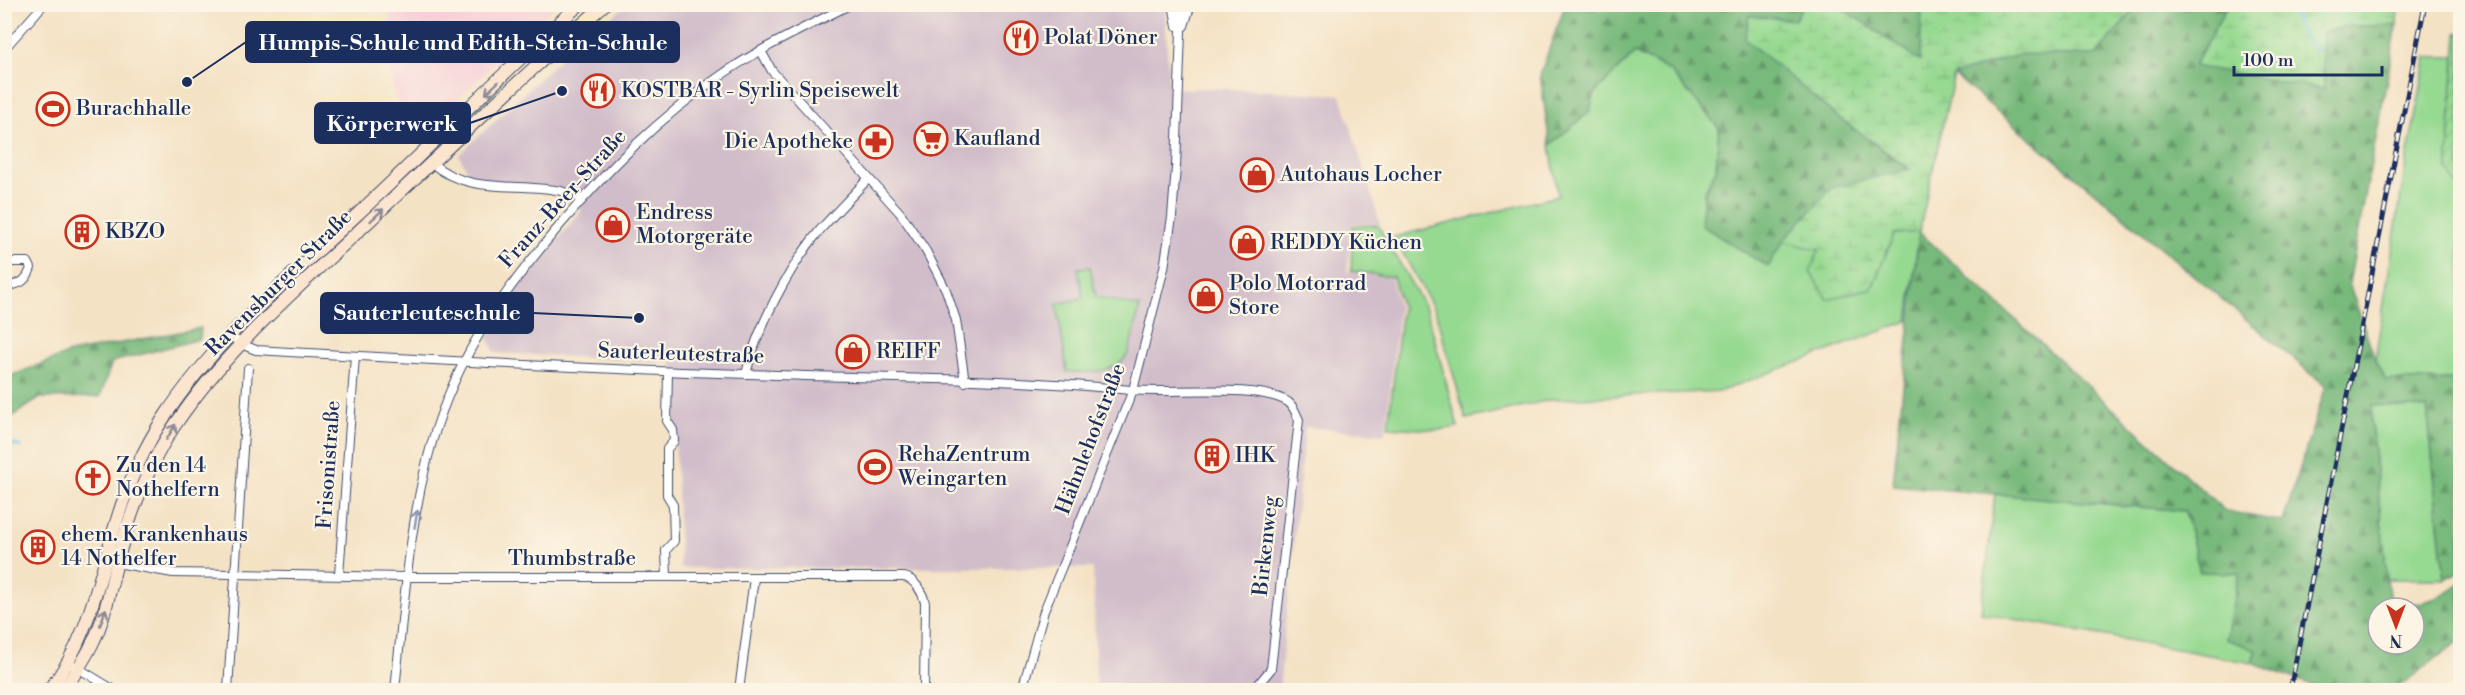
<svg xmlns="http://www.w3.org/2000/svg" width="2465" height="695" font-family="'Libre Bodoni',serif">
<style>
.built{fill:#f6cfd8}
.industrial{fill:#d1bdca}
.grass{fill:#96d991;stroke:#588478;stroke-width:1.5}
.forest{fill:url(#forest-firs);stroke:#4a746c;stroke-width:1.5;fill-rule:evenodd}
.wetland{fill:url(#wetland-marsh);stroke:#588478;stroke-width:1.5}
.garden{fill:url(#garden-furrows);stroke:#588478;stroke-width:1.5}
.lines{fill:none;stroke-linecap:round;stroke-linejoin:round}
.stream{stroke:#6fc1eb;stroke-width:3}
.street-casing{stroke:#3c4a6d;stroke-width:10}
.secondary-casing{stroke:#3c4a6d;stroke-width:14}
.street{stroke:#fff;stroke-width:8}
.secondary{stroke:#fce5cf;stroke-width:12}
.rail-casing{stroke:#1b2f5e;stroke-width:5}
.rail{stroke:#fcf5e5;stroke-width:3;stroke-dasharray:9;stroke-linecap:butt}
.oneway{stroke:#8c8a96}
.oneway2{stroke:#8d97ae}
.labels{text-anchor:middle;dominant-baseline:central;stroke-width:4.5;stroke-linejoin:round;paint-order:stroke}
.poi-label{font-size:21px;fill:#1b2f5e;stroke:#fcf5e5;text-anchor:start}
.street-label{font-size:21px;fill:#1b2f5e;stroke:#fcf5e5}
.leader{fill:none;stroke:#1b2f5e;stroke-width:2}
.callout-dot{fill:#1b2f5e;stroke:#fcf5e5;stroke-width:2}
.callout{fill:#1b2f5e;stroke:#1b2f5e;stroke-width:2}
.callout-label{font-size:22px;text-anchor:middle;font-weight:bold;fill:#fff}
</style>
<defs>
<pattern id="forest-firs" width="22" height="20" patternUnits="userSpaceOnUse" patternTransform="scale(1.5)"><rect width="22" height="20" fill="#78b97b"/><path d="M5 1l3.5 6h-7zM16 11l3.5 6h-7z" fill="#629768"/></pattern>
<pattern id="wetland-marsh" width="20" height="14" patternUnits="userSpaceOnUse" patternTransform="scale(1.5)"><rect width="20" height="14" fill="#96d991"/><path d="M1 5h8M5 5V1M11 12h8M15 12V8" fill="none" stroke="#81bb7f"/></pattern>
<pattern id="garden-furrows" width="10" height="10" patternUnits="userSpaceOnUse" patternTransform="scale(1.5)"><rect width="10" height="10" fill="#96d991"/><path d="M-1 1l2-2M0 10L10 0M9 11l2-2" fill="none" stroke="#81bb7f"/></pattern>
</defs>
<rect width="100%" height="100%" fill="#fcf5e5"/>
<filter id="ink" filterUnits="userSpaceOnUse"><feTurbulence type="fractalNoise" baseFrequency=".0167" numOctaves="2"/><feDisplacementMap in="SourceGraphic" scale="12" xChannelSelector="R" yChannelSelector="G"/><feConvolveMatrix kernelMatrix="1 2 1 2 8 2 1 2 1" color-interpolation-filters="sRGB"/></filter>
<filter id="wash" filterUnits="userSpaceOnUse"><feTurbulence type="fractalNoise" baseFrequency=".008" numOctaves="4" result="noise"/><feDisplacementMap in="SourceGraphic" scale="24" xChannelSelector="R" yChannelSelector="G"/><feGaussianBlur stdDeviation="1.35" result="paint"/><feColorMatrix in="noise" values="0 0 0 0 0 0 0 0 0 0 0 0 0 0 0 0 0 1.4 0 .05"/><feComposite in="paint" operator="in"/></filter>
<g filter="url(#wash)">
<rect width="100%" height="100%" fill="#f4e2c5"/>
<polygon class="built" points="392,5 392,4 555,5 458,99 436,113 396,103 386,48"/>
<polygon class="industrial" points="627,5 1165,5 1169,89 1215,88 1341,95 1380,223 1352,224 1347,272 1391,278 1399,308 1385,434 1305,427 1279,690 1096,690 1093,568 680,568 672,362 495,353 488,338 519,285 581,212 580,191 472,180 459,155 579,41"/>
<g class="grass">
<polygon points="589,5 597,5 334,246 344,233"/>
<polygon points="1635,53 1670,71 1719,128 1716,169 1704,193 1768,266 1783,241 1819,250 1872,288 1894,234 1919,232 1908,321 1721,391 1554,399 1466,419 1436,313 1394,237 1558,196 1550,145 1589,112 1596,91"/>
<polygon points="2427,57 2455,57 2448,159 2448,169 2460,190 2460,380 2385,380 2375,360 2406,163"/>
<polygon points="1378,225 1427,311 1458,427 1438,430 1388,427 1402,308 1393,277 1351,271 1353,226"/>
<path d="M1090,267l6,30 44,10c-3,10 -9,43 -14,50 -13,17 -40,15 -59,15l-10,-68 26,-6 -5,-30z"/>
<path d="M219,355h3l-1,3 -76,107 -21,54 -2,-1c24,-67 53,-108 97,-163z"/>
<polygon points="2372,405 2427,407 2445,579 2387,579 2371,422"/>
<polygon points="1995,494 2185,511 2200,572 2239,573 2257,650 2252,663 1981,613"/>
</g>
<g class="forest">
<path d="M2228,4l-34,62 130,23 -2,-57 29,-6 46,-1 -48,258 26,77 10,20h75v176l-1,16 -14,7 -18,-171 -55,-3 -1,17 19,184c26,-1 49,-5 70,-22v53l-1,4 -61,46 -12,3h-60l-74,-27 5,-13 -31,-11 13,-66 -39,-1 -15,-61 -292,-26 26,-253 306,279 58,11 43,-136 -372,-311 67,-21 75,1 42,-50zM2378,608h36v36h-36z"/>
<polygon points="1565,5 1803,5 1795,20 1749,16 1745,39 1834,114 1910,170 1832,188 1783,241 1768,267 1701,225 1704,193 1716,169 1719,128 1670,71 1635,53 1596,91 1589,112 1550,145 1540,75"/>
<polygon points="1837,5 1922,5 1921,61"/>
<polygon points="201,328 200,339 112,362 100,397 40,398 5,421 5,378 70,353"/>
</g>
<g class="wetland">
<polygon points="1803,5 1837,5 1920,61 1922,5 2138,5 2096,55 2021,54 1954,75 1919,232 1894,234 1872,288 1827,299 1810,272 1819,250 1783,241 1832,188 1910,169 1834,114 1745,39 1749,16 1795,20"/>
<polygon points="2228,5 2228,4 2398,5 2397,25 2351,26 2322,32 2324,89 2194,66"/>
</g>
<polygon class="garden" points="2460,32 2460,190 2448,169 2448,159 2457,33"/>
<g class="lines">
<g class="stream">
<polyline points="2289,4 2304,39 2316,51"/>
<polyline points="4,441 21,447"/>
</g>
</g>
</g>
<g filter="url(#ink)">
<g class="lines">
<g class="street-casing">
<g id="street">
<polyline points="1173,4 1177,26"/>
<polyline points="1184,26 1191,4"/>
<polyline points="4,49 44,4"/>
<polyline points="761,51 772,71 901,214 926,251 946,290 956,320 965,382"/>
<path d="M432,163c35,32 86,19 129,28 7,2 15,5 22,8"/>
<path d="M4,262h24l3,6c-5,15 -12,16 -27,19"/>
<path d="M231,336l10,8 15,6c173,10 346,20 520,25 118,4 237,3 355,15 38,4 127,-7 157,12 6,4 8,12 11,18l-28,249 -15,18"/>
<path d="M746,374c11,-46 43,-107 74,-144 15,-17 32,-34 48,-51"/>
<path d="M117,563l56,10 233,4h498c11,2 19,16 21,26l-1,87"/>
<polyline points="339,575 355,356"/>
<polyline points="667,577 666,550 674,541 673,505 667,495 667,449 674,441 673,430 667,421 668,372"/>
<polyline points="68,662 114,690"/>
<polyline points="228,690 248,368"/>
<path d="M395,690c9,-86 15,-184 43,-267 27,-79 70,-137 123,-199 48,-56 98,-106 159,-148 40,-28 87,-49 131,-72"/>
<polyline points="739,690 754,578"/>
<polyline points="1022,690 1044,611 1133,390 1164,268 1172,217 1176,167 1182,4"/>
</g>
</g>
<g class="secondary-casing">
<g id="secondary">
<path d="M49,690c39,-48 49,-109 67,-167 11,-37 27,-74 49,-107 52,-79 128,-141 197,-206 73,-68 143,-140 218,-206"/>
<path d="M64,690c11,-16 22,-32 30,-50 12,-25 16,-52 23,-78 13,-48 30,-96 58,-137 51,-76 123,-137 190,-200 79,-74 158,-149 240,-221"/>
</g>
</g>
<use href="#street" class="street"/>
<use href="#secondary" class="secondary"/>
<g class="rail-casing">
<polyline id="rail" points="2290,690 2425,4"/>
</g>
<use href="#rail" class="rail"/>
</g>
<defs><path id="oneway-shaft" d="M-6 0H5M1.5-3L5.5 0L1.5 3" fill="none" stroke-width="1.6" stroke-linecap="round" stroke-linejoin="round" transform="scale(1.5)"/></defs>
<g class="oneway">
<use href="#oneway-shaft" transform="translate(492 88) rotate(136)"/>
<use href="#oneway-shaft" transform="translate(377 215) rotate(-43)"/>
<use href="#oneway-shaft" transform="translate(171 432) rotate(-59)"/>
<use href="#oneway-shaft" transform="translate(103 617) rotate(-71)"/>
</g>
<use class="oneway2" href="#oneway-shaft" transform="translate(416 519) rotate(-80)"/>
</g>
<defs>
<g id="restaurant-ring" transform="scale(1.725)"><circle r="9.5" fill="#fcf5e5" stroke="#c8321e" stroke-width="1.5"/><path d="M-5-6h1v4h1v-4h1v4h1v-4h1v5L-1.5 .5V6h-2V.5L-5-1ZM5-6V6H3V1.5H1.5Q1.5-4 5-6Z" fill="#c8321e"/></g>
<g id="stadium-ring" transform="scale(1.725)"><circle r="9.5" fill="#fcf5e5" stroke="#c8321e" stroke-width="1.5"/><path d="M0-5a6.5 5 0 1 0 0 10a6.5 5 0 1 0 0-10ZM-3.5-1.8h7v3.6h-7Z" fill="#c8321e"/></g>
<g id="supermarket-ring" transform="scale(1.725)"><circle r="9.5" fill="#fcf5e5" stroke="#c8321e" stroke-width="1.5"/><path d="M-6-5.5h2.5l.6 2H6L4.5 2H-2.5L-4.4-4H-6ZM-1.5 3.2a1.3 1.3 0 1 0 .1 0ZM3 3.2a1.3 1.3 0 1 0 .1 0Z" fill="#c8321e"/></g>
<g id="pharmacy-ring" transform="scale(1.725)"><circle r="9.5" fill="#fcf5e5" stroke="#c8321e" stroke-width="1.5"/><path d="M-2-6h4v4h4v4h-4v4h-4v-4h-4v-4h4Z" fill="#c8321e"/></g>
<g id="shop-ring" transform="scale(1.725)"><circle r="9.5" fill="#fcf5e5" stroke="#c8321e" stroke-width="1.5"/><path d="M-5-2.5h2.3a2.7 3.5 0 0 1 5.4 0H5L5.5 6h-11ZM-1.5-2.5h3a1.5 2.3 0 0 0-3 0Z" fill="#c8321e"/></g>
<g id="building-ring" transform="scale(1.725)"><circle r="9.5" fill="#fcf5e5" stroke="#c8321e" stroke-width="1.5"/><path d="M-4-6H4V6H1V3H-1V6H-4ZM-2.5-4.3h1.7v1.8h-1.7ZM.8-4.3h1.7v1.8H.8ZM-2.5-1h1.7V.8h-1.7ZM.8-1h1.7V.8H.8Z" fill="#c8321e"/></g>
<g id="church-ring" transform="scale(1.725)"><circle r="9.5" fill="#fcf5e5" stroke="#c8321e" stroke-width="1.5"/><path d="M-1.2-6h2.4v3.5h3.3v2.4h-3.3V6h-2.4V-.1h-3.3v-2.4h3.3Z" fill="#c8321e"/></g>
</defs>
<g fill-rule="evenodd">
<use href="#restaurant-ring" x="1021" y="38"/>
<use href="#restaurant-ring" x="598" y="91"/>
<use href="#stadium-ring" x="53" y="109"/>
<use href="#supermarket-ring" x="931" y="139"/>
<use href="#pharmacy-ring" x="876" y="142"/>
<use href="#shop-ring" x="1257" y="175"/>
<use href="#shop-ring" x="613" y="225"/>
<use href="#building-ring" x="82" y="232"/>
<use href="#shop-ring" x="1247" y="243"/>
<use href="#shop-ring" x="1206" y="296"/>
<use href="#shop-ring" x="853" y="352"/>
<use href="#building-ring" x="1212" y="456"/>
<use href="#stadium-ring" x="875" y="467"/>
<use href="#church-ring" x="93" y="478"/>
<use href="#building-ring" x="38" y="547"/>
</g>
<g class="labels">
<g class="poi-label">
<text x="1044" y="38">Polat Döner</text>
<text x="621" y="91">KOSTBAR - Syrlin Speisewelt</text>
<text x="76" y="109">Burachhalle</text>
<text x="954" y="139">Kaufland</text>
<text x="853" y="142" text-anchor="end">Die Apotheke</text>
<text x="1280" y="175">Autohaus Locher</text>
<text x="636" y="213">Endress<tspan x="636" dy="24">Motorgeräte</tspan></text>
<text x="105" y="232">KBZO</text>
<text x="1270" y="243">REDDY Küchen</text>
<text x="1229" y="284">Polo Motorrad<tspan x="1229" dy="24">Store</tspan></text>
<text x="876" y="352">REIFF</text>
<text x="898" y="455">RehaZentrum<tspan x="898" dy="24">Weingarten</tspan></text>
<text x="1235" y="456">IHK</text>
<text x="116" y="466">Zu den 14<tspan x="116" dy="24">Nothelfern</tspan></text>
<text x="61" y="535">ehem. Krankenhaus<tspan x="61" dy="24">14 Nothelfer</tspan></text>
</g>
<g class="street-label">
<text transform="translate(563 199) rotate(-48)">Franz-Beer-Straße</text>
<text transform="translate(279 283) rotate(-45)">Ravensburger Straße</text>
<text transform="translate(681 354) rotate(2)">Sauterleutestraße</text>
<text transform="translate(1091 439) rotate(-69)">Hähnlehofstraße</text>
<text transform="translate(329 465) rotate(-86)">Frisonistraße</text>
<text transform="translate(1266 546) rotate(-84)">Birkenweg</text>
<text x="572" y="559">Thumbstraße</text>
</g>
</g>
<path class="leader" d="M187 82L246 42M562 91L470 123M639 318L533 313"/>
<g class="callout-dot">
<circle cx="187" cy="82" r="6"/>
<circle cx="562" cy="91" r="6"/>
<circle cx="639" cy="318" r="6"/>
</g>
<g class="callout">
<rect x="246" y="22" width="433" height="40" rx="6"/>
<rect x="315" y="103" width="155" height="40" rx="6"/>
<rect x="321" y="293" width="212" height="40" rx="6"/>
</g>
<g class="callout-label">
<text x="463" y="50">Humpis-Schule und Edith-Stein-Schule</text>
<text x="392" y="131">Körperwerk</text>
<text x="427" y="320">Sauterleuteschule</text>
</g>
<rect width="2465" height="695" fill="none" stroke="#fcf5e5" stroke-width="24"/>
<g transform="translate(2396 626) rotate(180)"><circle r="28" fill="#fcf5e5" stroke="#a2a6af" stroke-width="1.5"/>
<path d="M0-4.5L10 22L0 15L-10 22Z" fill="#c8321e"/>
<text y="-9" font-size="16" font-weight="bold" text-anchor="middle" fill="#1b2f5e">N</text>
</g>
<path d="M2234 66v9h148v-9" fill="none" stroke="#1b2f5e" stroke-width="3"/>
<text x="2243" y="66" font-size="18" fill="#1b2f5e" stroke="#fcf5e5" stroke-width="4.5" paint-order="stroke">100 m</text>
</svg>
